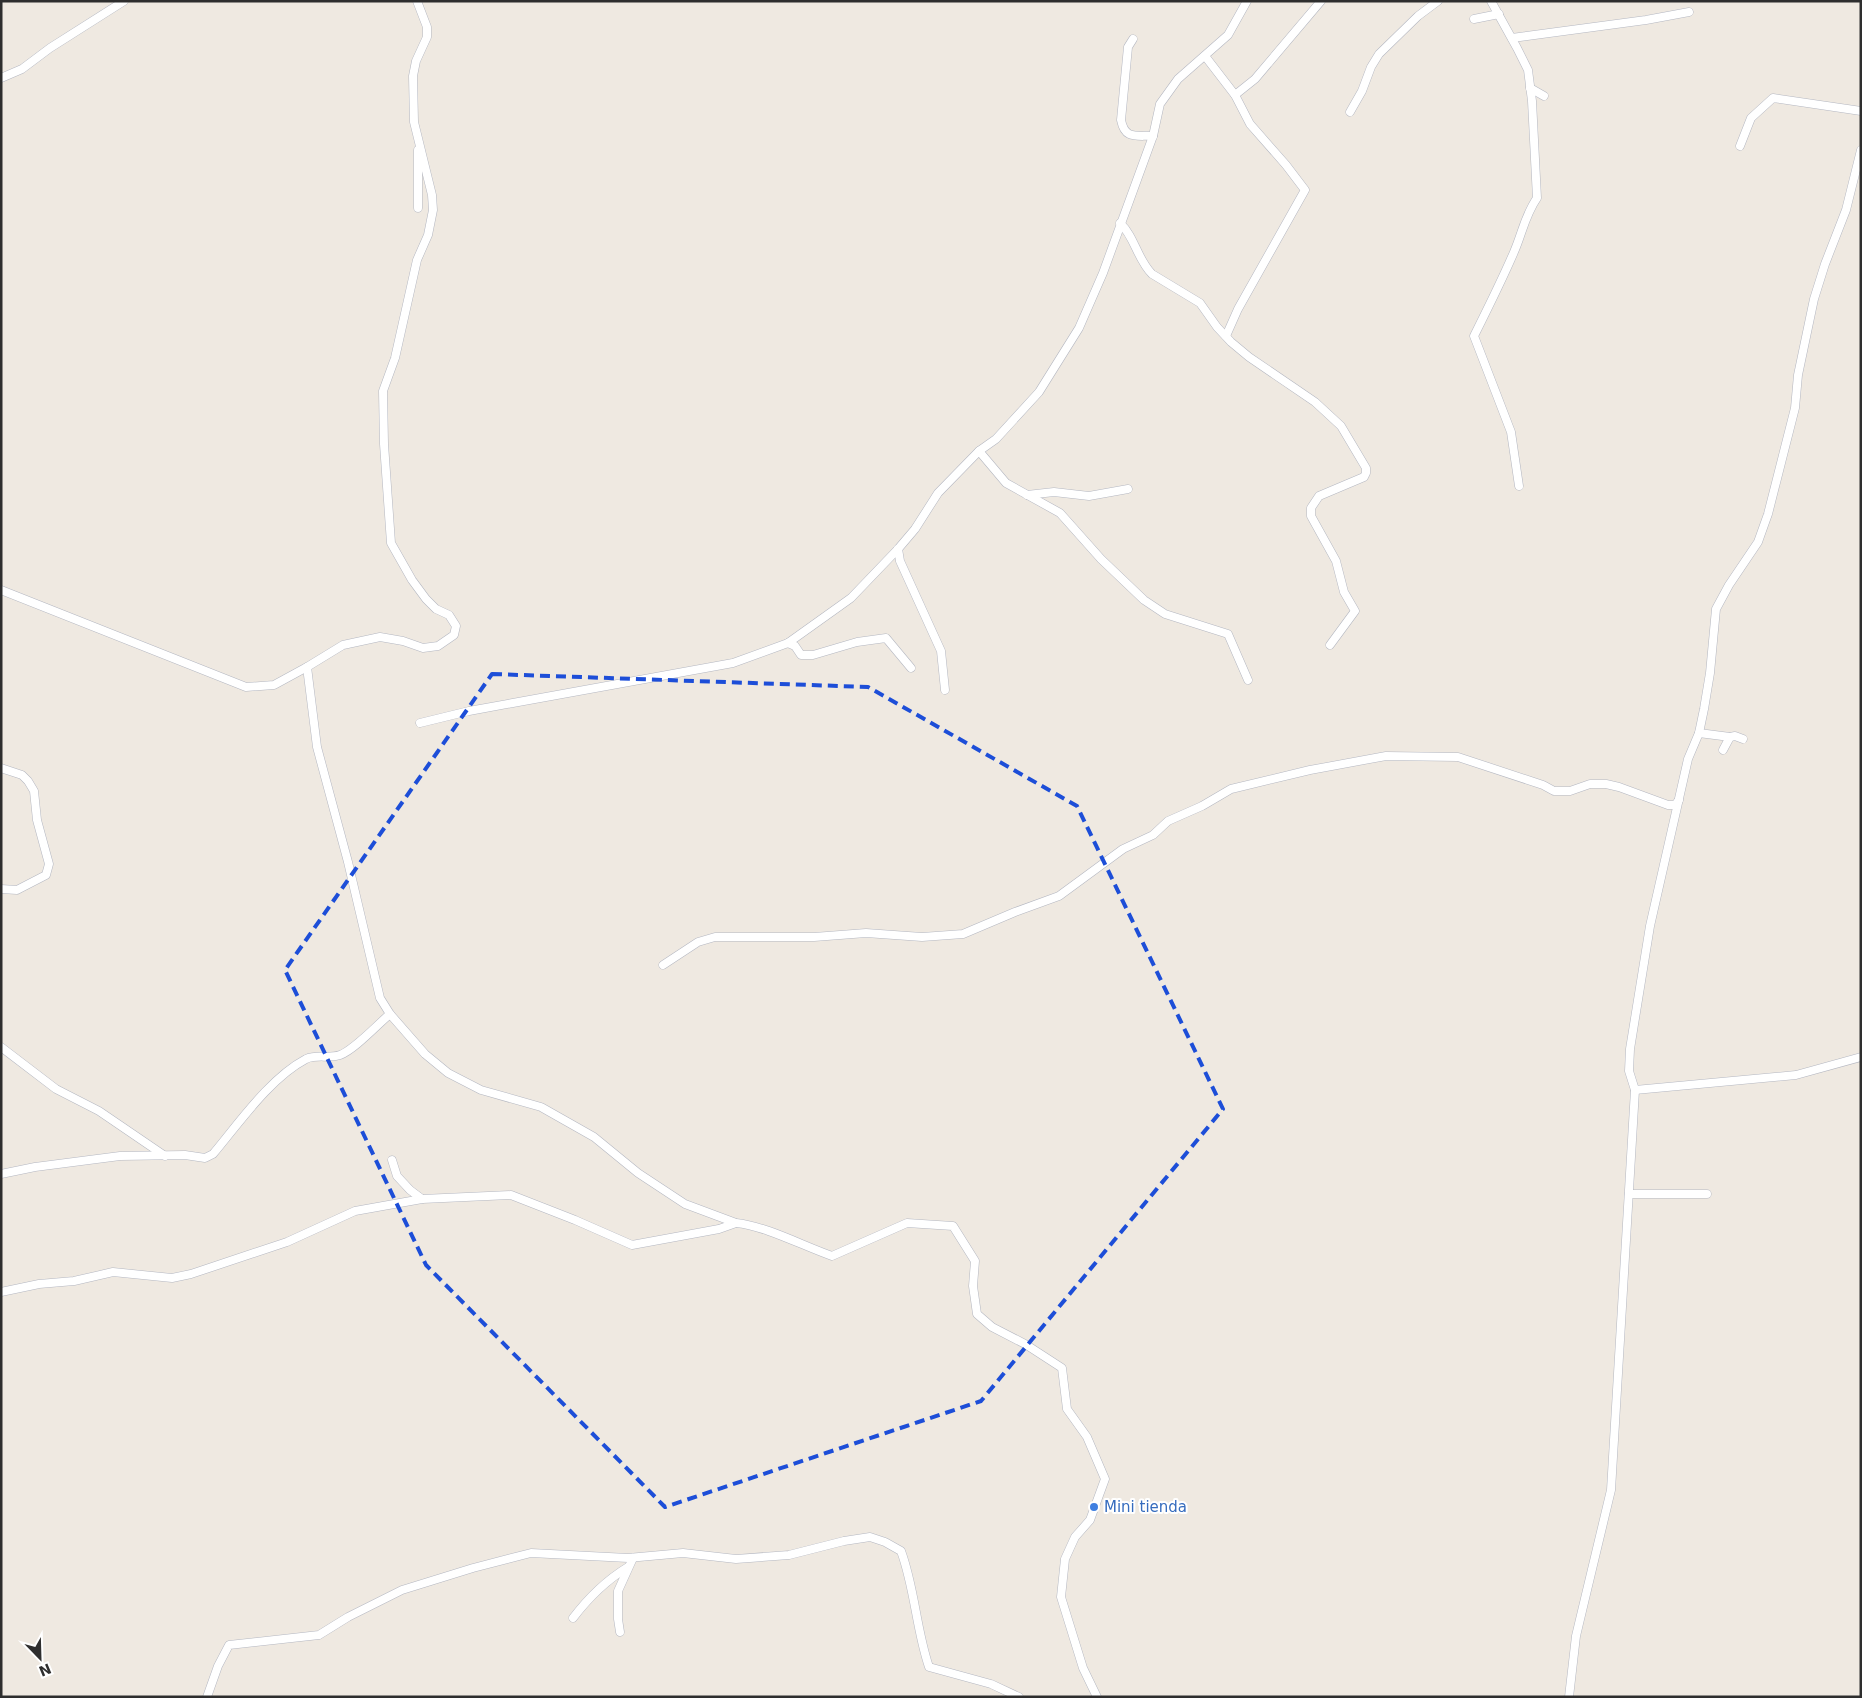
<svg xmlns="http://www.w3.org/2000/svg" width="1862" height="1698" font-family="'DejaVu Sans',sans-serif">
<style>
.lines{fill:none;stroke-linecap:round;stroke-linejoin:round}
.street-casing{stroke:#b4b7c1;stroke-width:9}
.street{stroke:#fff;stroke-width:8}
.marked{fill:none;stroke:#1d4ed8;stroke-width:4;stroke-dasharray:10 6;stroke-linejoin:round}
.shop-dot{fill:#3f7fe0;stroke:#fff;stroke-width:2}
.labels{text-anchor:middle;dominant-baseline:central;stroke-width:4;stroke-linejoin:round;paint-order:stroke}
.shop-label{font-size:15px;fill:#366cbe;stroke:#fff;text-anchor:start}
</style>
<rect width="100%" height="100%" fill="#efe9e1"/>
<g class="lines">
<g class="street-casing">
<g id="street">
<path d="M1491,1l26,47 11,22 4,31 5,97c-12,17 -15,36 -23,54 -12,28 -26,56 -40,84l37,96 8,54"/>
<polyline points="1474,19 1499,14"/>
<polyline points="1512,38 1646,20 1689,12"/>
<path d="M1133,39l-5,8 -7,73c4,20 15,15 32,16"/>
<polyline points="1205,56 1235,95 1250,124 1286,165 1305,190 1238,309 1226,336"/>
<polyline points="1,78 22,69 50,48 124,1"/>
<polyline points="1530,88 1544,96"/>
<polyline points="1235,95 1255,79 1321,1"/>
<polyline points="1350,112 1362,91 1371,67 1379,54 1418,16 1438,1"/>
<polyline points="1740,146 1751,118 1773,98 1861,111"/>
<polyline points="418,150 418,208"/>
<path d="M1120,223c15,14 17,36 32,51l48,29 17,24 14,15 18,15 66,45 26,24 25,42v5l-2,4 -45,19 -8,12v8l25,45 8,31 11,19 -25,34"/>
<polyline points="979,451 1006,483 1060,513 1101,559 1144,600 1165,614 1228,634 1248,680"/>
<polyline points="1027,495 1054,492 1089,496 1128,489"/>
<polyline points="898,549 900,561 941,651 945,690"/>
<polyline points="1,590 246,687 274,685 307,667 343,645 380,637 403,641 423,648 438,646 454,635 456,626 449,615 436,609 426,599 412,580 391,543 384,444 383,391 395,358 417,260 428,235 433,210 432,195 414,122 413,76 416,61 427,37 427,27 417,1"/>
<polyline points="788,643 795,646 801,655 813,655 857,642 886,638 911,668"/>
<path d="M307,667l10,80 31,115 32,136 10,16 35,40 23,19 33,17 60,17 53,30 44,36 47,31 51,19c30,3 67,23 96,33l75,-33 46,3 22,35 -2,25 4,28 15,13 33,17 37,24 5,41 20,28 18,42 -15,41 -15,17 -10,22 -4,38 22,71 14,29"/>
<polyline points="420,723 469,711 733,663 788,643 851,598 898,549 915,529 938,493 979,451 996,439 1039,392 1079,328 1103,273 1153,136 1160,104 1178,79 1228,35 1247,1"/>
<polyline points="1699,733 1730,737"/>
<polyline points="1723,750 1730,737 1735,736 1743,739"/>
<polyline points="1,768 22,775 28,781 34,791 37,820 49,864 46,875 17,890 1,889"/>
<polyline points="663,965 698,942 715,937 814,937 866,933 922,937 963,934 1015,912 1059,896 1123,849 1153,835 1168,821 1202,806 1231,789 1310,770 1386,756 1458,757 1543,785 1554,791 1570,791 1590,784 1606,784 1619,787 1668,805 1675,805 1679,800"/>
<polyline points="1,1047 56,1089 99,1111 165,1156"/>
<polyline points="1635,1090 1796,1075 1861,1057"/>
<polyline points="392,1160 397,1176 410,1190 422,1199"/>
<path d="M1,1174l34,-7 85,-11 65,-1 20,3 8,-4c26,-31 57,-76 93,-95 11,-5 23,0 34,-4 14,-5 37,-30 50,-41"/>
<polyline points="1629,1194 1707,1194"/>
<polyline points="1,1292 39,1284 74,1281 113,1272 172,1278 191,1274 287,1242 355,1211 422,1199 511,1195 575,1220 632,1245 719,1229 736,1223"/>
<path d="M573,1618c16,-21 32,-37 55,-51"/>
<polyline points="620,1632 618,1619 618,1591 633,1558"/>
<path d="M207,1697l11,-31 11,-21 90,-10 29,-18 54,-27 71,-22 58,-15 97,5 55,-5 53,6 53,-4 55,-14 26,-4 15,5 16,9c14,38 15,78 28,116l62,17 28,13"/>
<polyline points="1569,1697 1576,1636 1611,1490 1635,1090 1629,1071 1630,1049 1650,926 1688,759 1699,733 1704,709 1710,673 1716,609 1729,585 1758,542 1768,514 1795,408 1798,375 1814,299 1825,264 1846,210 1861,150"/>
</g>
</g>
<use href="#street" class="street"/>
</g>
<path class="marked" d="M492,674l376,13 209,119 146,303 -242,292 -316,106 -239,-242 -141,-295z"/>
<circle class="shop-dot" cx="1094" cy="1507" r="5"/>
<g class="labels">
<g class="shop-label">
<text x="1104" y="1507">Mini tienda</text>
</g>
</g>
<rect width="1862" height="1698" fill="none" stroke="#2e2e2e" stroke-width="5"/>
<g transform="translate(40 1658) rotate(157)" stroke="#ffffff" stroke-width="4" paint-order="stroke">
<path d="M0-4L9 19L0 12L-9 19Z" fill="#2e2e2e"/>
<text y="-8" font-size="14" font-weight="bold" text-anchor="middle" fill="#2e2e2e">N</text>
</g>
</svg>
